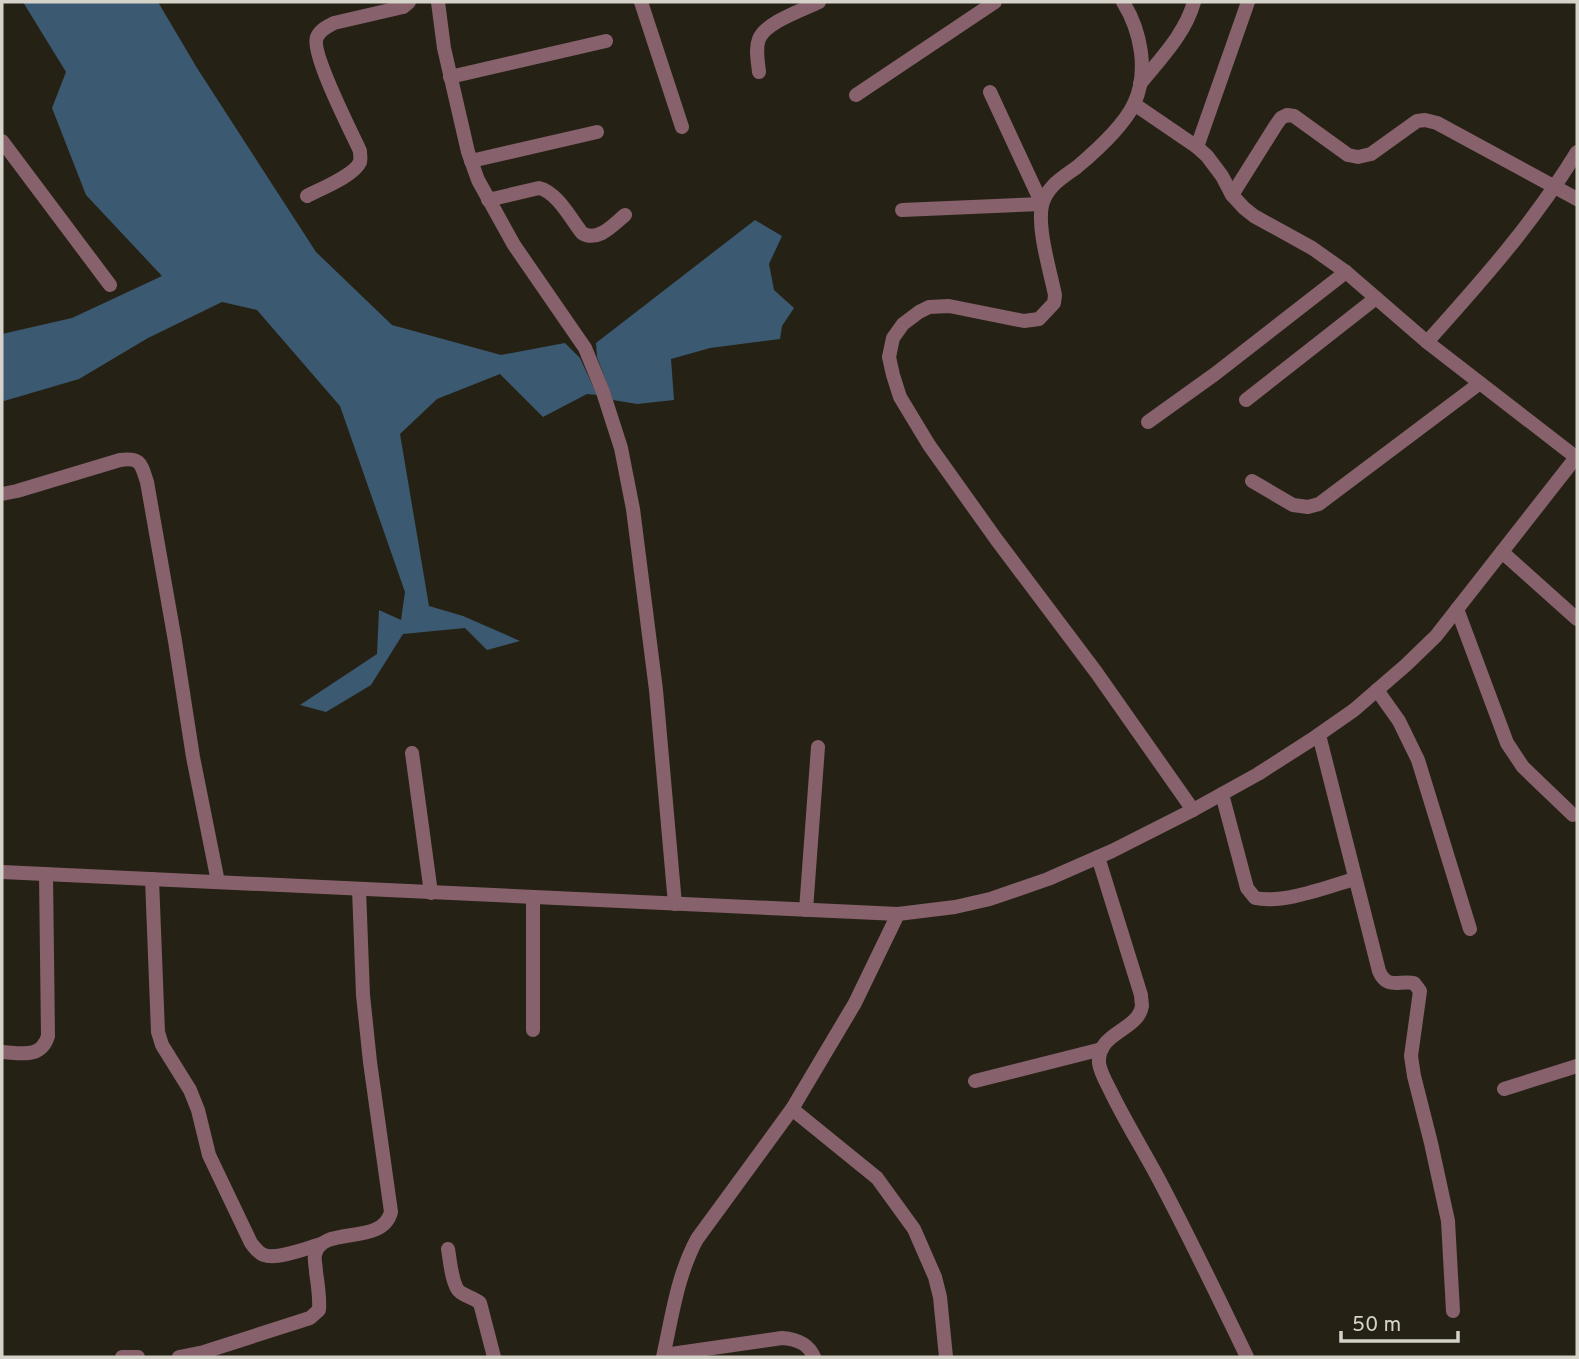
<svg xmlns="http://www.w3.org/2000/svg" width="1579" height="1359" font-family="Overpass,sans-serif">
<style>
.water{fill:#3b5971}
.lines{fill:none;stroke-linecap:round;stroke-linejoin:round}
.minor{stroke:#87616b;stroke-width:14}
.tertiary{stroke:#87616b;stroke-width:14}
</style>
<rect width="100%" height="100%" fill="#252215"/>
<g class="water">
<polygon points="23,2 158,2 197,68 316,252 392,325 501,355 565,343 580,358 597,395 587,394 543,417 500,374 437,399 400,434 429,606 463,616 520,641 487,650 465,628 403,634 371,685 326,712 300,705 377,654 379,610 401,620 405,592 340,406 257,310 222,302 148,338 79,379 4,401 2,399 2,334 72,318 162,276 86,195 52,108 66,72"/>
<polygon points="755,220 782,236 769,264 774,290 794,308 782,326 780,339 710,348 671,359 674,400 637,404 613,400 597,357 596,343"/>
</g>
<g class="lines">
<g class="minor">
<polyline points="438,2 444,48 468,152 478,180 514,245 585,348 603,392 621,448 633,509 656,690 675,904"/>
<polyline points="641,2 682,127"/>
<path d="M1123,2c18,29 26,69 11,102 -11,23 -38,47 -57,63 -15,11 -30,19 -35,38 -5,24 8,65 13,90l-1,8 -15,16 -15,2 -75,-15 -20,1 -10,5 -16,12 -10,14 -4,19 4,18 7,22 29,48 67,94 100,133 97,138"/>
<path d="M759,72c-1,-11 -4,-23 0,-33 7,-17 44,-29 60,-37"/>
<polyline points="450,77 606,41"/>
<path d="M1140,84c21,-26 45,-50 54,-82"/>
<polyline points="856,95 995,2"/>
<polyline points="1134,104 1197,147 1207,156 1222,176 1232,195 1244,208 1254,216 1312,248 1346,272 1427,342 1577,458"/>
<polyline points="2,141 110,285"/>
<polyline points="1197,147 1248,2"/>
<polyline points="471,161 597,132"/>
<polyline points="1232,195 1276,125 1281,118 1287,115 1294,116 1348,155 1358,157 1371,154 1417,121 1425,120 1437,123 1577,199"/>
<path d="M307,196c13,-7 47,-20 53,-34 1,-4 0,-6 0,-11 -8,-18 -50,-99 -43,-114 3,-7 11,-11 17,-14l69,-16 6,-5"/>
<path d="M488,200l51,-12c18,4 32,31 43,45 16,10 32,-9 43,-18"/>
<polyline points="902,210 1042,204 990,92"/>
<path d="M1427,342c54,-60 108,-121 150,-190"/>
<polyline points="1246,400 1376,298"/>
<polyline points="1148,422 1215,374 1346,272"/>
<polyline points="1252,481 1293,505 1308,507 1319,504 1480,383"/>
<path d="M2,494l15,-3 103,-31c21,-3 21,4 27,22l28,159 18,116 25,125"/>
<polyline points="1502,552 1577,619"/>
<polyline points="1457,609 1507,743 1523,767 1573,815"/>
<polyline points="1377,690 1399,721 1418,760 1470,929"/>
<path d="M1319,735l60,236c8,19 20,9 35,12l6,8 -9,65 3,20 17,67 17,78 5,90"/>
<polyline points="412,753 431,893"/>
<path d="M1222,794l25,94 8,10c29,6 71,-11 100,-19"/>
<path d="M1098,857l43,138c0,2 1,10 1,11 -4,25 -45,26 -43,57 1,9 8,21 12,29 14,29 31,56 46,84 32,60 61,121 90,181"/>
<path d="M152,879l6,153 4,13 28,45 8,20 11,45 42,88c4,5 7,10 13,12 13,5 43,-7 57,-11"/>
<polyline points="533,897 533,1030"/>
<polyline points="806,910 818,747"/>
<path d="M2,1052c19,1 39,7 46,-16l-2,-162"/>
<polyline points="975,1081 1102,1049"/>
<polyline points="1504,1089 1577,1066"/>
<polyline points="792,1109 877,1178 914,1229 935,1277 940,1297 946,1357"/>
<path d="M448,1249c2,11 4,37 12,43 7,5 14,6 20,11l14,54"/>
<path d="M664,1355l118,-17c14,1 26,5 32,19"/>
<polyline points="122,1357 138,1357"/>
<path d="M179,1357l25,-5 106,-34 9,-8c1,-13 -1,-25 -3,-38 0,-5 -2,-12 -1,-17 6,-31 67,-8 76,-43l-21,-150 -7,-67 -4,-106"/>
<path d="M663,1357c9,-40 14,-81 34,-118l95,-130 63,-106 43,-89"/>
</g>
<polyline class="tertiary" points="2,872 898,914 955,907 990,899 1048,879 1112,851 1193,810 1258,774 1311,740 1354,710 1406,665 1436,636 1577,456"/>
</g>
<rect width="1579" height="1359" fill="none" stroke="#d4d2c9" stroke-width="7"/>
<path d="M1341 1331v10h117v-10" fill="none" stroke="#d4d2c9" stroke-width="3.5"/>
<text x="1352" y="1331" font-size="21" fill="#d4d2c9" stroke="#252215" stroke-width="5" paint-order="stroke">50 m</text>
</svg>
